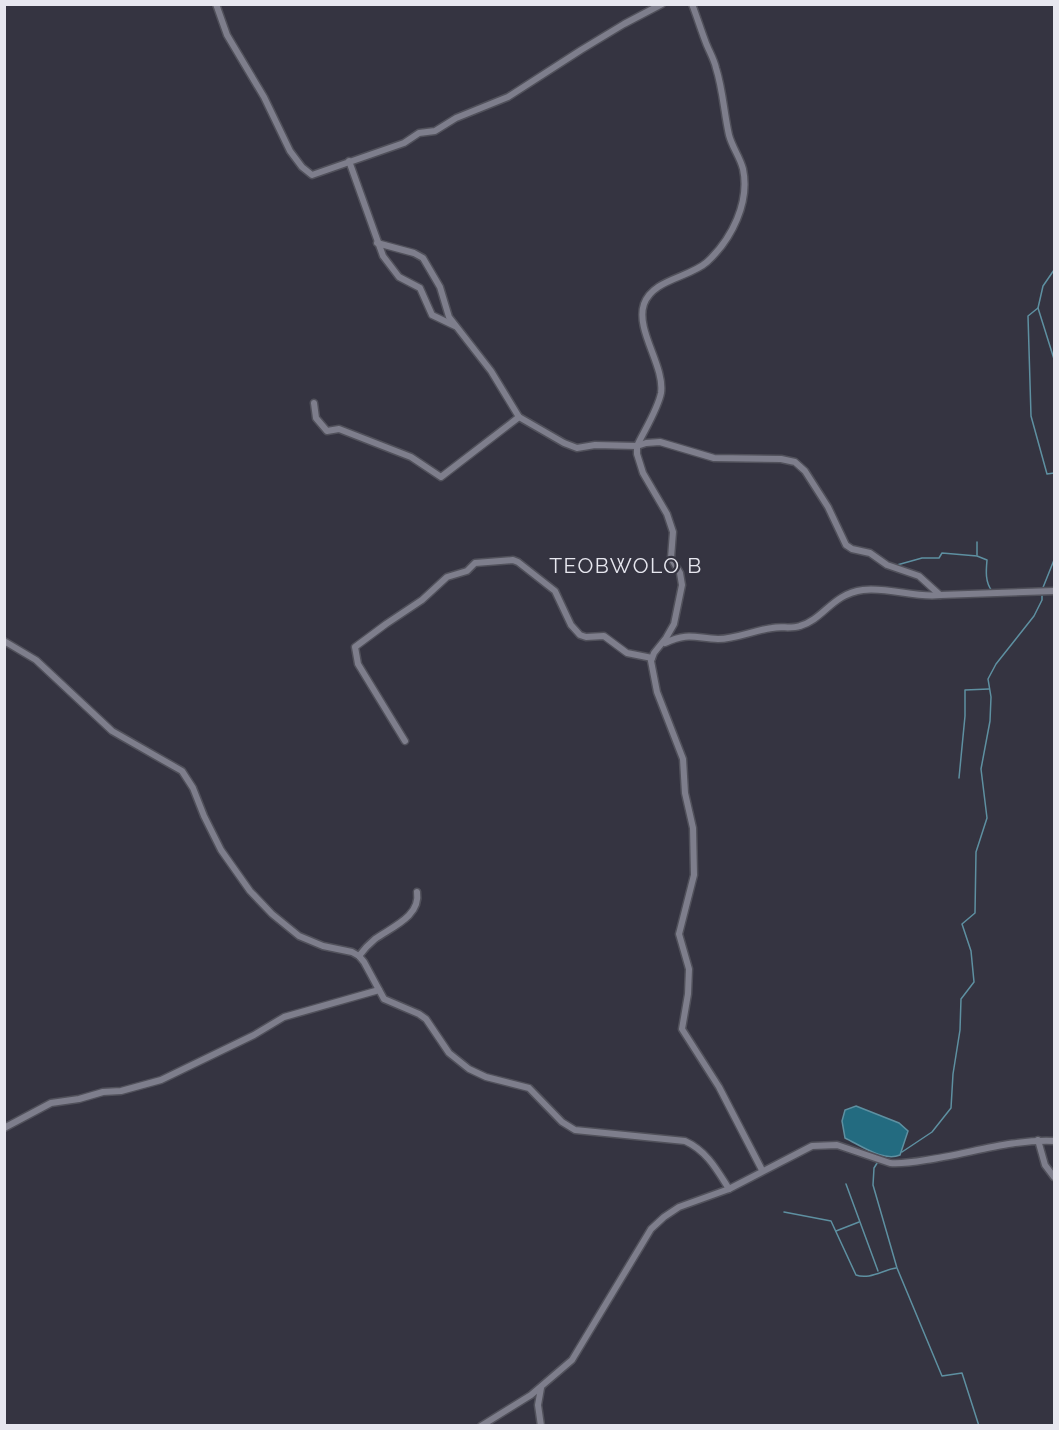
<svg xmlns="http://www.w3.org/2000/svg" width="1059" height="1430" font-family="Raleway,sans-serif">
<style>
.water{fill:#236b80;stroke:#5e90a1;stroke-width:1.5}
.lines{fill:none;stroke-linecap:round;stroke-linejoin:round}
.stream{stroke:#5e90a1;stroke-width:1.5}
.street-casing{stroke:#51515b;stroke-width:9}
.street{stroke:#7e7e8c;stroke-width:6}
.labels{text-anchor:middle;dominant-baseline:central;stroke-width:4.5;stroke-linejoin:round;paint-order:stroke}
.quarter-label{font-size:21px;letter-spacing:1.5px;fill:#e7e7ef;stroke:#353441}
</style>
<rect width="100%" height="100%" fill="#353441"/>
<path class="water" d="M856,1106l43,17 9,8 -8,24c-17,7 -40,-10 -55,-17l-3,-17 3,-11z"/>
<g class="lines">
<g class="stream">
<polyline points="1054,270 1043,286 1038,308 1054,359"/>
<polyline points="1038,308 1028,316 1031,416 1047,474 1054,473"/>
<polyline points="977,555 977,542"/>
<path d="M897,565l25,-7h17l3,-5 35,3 10,4c-1,11 -2,22 5,31"/>
<polyline points="1042,590 1054,560"/>
<polyline points="959,778 965,716 965,690 989,689"/>
<polyline points="902,1152 932,1132 951,1108 953,1074 960,1030 961,999 974,982 971,951 962,924 975,913 976,852 987,818 981,769 990,721 991,697 988,679 996,664 1034,616 1042,600 1042,594"/>
<polyline points="879,1160 874,1168 873,1185 897,1268 942,1376 962,1373 979,1426"/>
<polyline points="846,1184 878,1271"/>
<path d="M784,1212l47,9 25,54c13,5 27,-5 40,-7"/>
<polyline points="836,1231 859,1222"/>
</g>
<g class="street-casing">
<g id="street">
<polyline points="216,4 227,35 264,97 290,151 302,167 312,175 404,143 419,133 435,131 456,118 508,97 581,50 624,24 662,4"/>
<path d="M692,4c5,13 9,26 14,39 3,8 8,16 10,25 7,22 8,45 13,67 3,12 11,22 14,34 7,33 -11,70 -36,93 -18,16 -54,17 -63,42 -9,26 21,62 17,89 -3,16 -17,38 -24,53v8l6,19 24,41 6,18 -2,26 9,15 2,12 -8,39 -8,14 -12,15 -3,8 6,31 26,67 2,34 8,35 1,47 -15,59 10,35 -1,25 -6,35 37,58 43,83"/>
<polyline points="349,161 383,256 399,277 420,288 432,315 455,326"/>
<polyline points="377,243 414,253 423,258 440,287 449,317 491,371 519,417 564,443 577,448 595,445 637,446 646,443 660,442 714,458 781,459 795,462 805,471 828,507 846,545 852,549 870,553 887,565 919,576 940,595 1054,591"/>
<polyline points="314,403 316,418 327,431 339,429 411,457 441,477 519,417"/>
<path d="M4,641l32,19 76,71 70,40 11,17 11,28 17,34 29,41 22,23 27,22 24,10 29,6 7,4 5,6 20,37 35,15 7,5 23,34 20,16 17,8 43,11 33,34 13,8 110,11c22,10 32,29 44,48"/>
<path d="M665,643c23,-11 30,-5 53,-4 18,0 37,-9 54,-11 9,-2 19,1 28,-2 24,-7 32,-32 63,-36 26,-3 52,8 77,5"/>
<polyline points="405,741 358,664 355,647 386,624 422,600 447,577 467,571 475,563 513,560 518,562 555,591 571,625 580,635 586,637 604,636 627,653 652,658"/>
<path d="M359,956c5,-7 10,-12 16,-17 17,-12 46,-23 42,-47"/>
<polyline points="4,1128 51,1103 79,1099 103,1092 121,1091 161,1080 254,1035 284,1017 379,990"/>
<polyline points="1038,1140 1045,1165 1054,1177"/>
<path d="M481,1426l50,-31 41,-35 79,-131 13,-12 15,-10 50,-18 83,-43 25,-1 53,18c12,1 24,-1 36,-3 43,-6 85,-21 128,-19"/>
<polyline points="541,1426 538,1405 541,1388"/>
</g>
</g>
<use href="#street" class="street"/>
</g>
<g class="labels">
<g class="quarter-label">
<text x="626" y="565">TEOBWOLO B</text>
</g>
</g>
<rect width="1059" height="1430" fill="none" stroke="#e7e7ef" stroke-width="12"/>
</svg>
